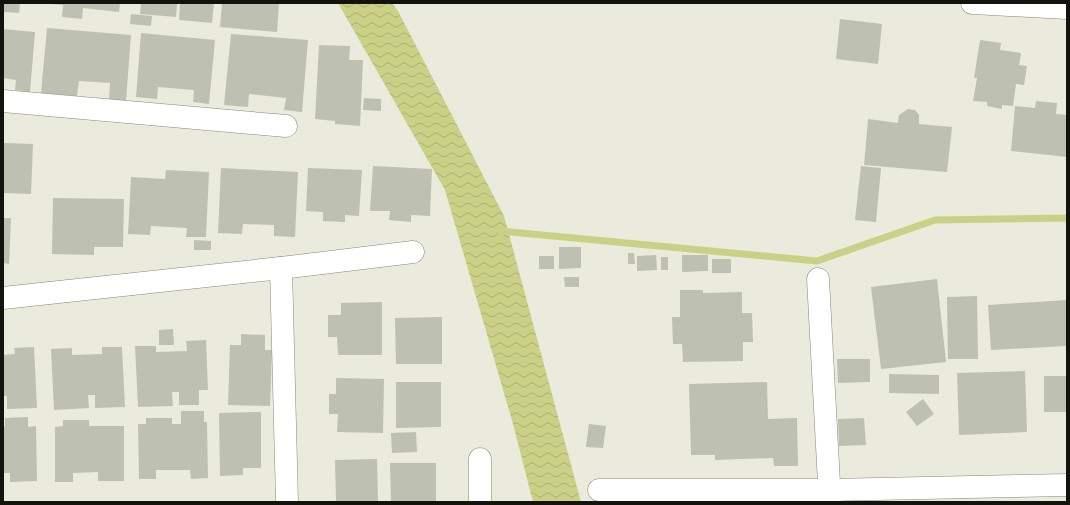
<svg xmlns="http://www.w3.org/2000/svg" width="1070" height="505" font-family="'Times New Roman',serif">
<style>
.water{fill:url(#water-waves)}
.lines{fill:none;stroke-linecap:round;stroke-linejoin:round}
.stream{stroke:#cad086;stroke-width:7}
.building{fill:#bec0b2}
.minor-casing{stroke:#86887b;stroke-width:23}
.minor{stroke:#fff;stroke-width:22}
</style>
<defs>
<pattern id="water-waves" width="16" height="10" patternUnits="userSpaceOnUse"><rect width="16" height="10" fill="#cad086"/><path d="M0 5q4-4 8 0t8 0" fill="none" stroke="#adb272"/></pattern>
</defs>
<rect width="100%" height="100%" fill="#eaebdd"/>
<polygon class="water" points="338,3 392,3 398,11 504,216 581,502 533,502 513,424 445,190"/>
<g class="lines">
<polyline class="stream" points="500,231 817,261 935,220 1067,218"/>
</g>
<g class="building">
<polygon points="3,3 20,3 19,13 3,12"/>
<polygon points="49,3 120,3 119,12 83,8 82,19 62,17 63,5 49,4"/>
<polygon points="141,3 177,3 176,17 140,14"/>
<polygon points="180,3 214,3 212,23 179,20"/>
<polygon points="222,3 279,3 277,32 220,27"/>
<polygon points="131,14 152,16 151,26 130,24"/>
<polygon points="840,19 882,24 878,64 836,59"/>
<polygon points="47,28 131,35 126,101 109,99 110,83 79,81 77,96 41,93"/>
<polygon points="3,29 35,32 30,92 15,90 16,80 3,78"/>
<polygon points="141,33 215,40 209,104 193,102 194,90 158,87 157,99 136,97"/>
<polygon points="231,34 308,40 302,112 284,110 286,98 249,94 248,107 224,105"/>
<polygon points="980,40 1001,43 1000,50 1021,53 1019,65 1027,66 1024,85 1016,84 1013,106 1002,105 1002,109 987,106 987,102 973,101 977,78 974,78"/>
<polygon points="319,45 350,46 349,60 363,60 360,126 335,124 335,121 315,119"/>
<polygon points="364,98 381,99 381,111 363,110"/>
<polygon points="1036,101 1057,103 1056,114 1067,115 1067,157 1011,151 1015,106 1035,108"/>
<polygon points="908,109 915,110 919,115 919,124 952,127 947,172 864,165 868,119 898,123 899,115"/>
<polygon points="3,143 33,144 31,194 3,193"/>
<polygon points="373,166 432,169 430,216 411,215 411,222 389,220 390,211 370,211"/>
<polygon points="861,166 881,168 876,222 855,220"/>
<polygon points="221,168 298,172 295,237 274,236 274,225 243,224 242,234 218,233"/>
<polygon points="308,168 362,170 359,216 345,215 345,222 323,221 323,212 306,211"/>
<polygon points="166,170 209,172 206,237 186,237 187,228 151,226 150,235 128,234 131,177 165,179"/>
<polygon points="53,198 124,199 123,247 94,247 94,255 52,254"/>
<polygon points="3,218 11,218 9,264 3,263"/>
<polygon points="194,240 211,241 211,250 194,250"/>
<polygon points="559,247 581,247 581,268 559,269"/>
<polygon points="628,253 634,253 635,264 628,264"/>
<polygon points="656,255 657,270 637,271 637,256"/>
<polygon points="682,255 708,255 708,271 682,272"/>
<rect x="539" y="256" width="15" height="13"/>
<rect x="661" y="257" width="7" height="13"/>
<rect x="712" y="259" width="19" height="14"/>
<polygon points="564,277 579,277 579,287 565,287"/>
<polygon points="937,279 946,362 881,369 871,287"/>
<polygon points="680,290 703,290 703,293 742,292 742,313 752,313 753,342 743,342 743,361 683,362 682,344 673,344 672,317 680,317"/>
<polygon points="977,296 978,359 948,359 947,297"/>
<polygon points="1067,300 1067,346 991,350 988,305"/>
<polygon points="382,302 382,355 338,355 337,337 328,337 328,315 341,315 341,303"/>
<polygon points="442,317 442,364 396,364 395,318"/>
<polygon points="173,329 174,345 159,345 159,330"/>
<polygon points="241,334 265,335 265,350 272,350 270,406 228,405 230,345 241,345"/>
<polygon points="206,340 208,390 199,390 199,405 179,405 179,392 172,392 173,406 138,407 135,346 156,346 156,352 187,351 186,341"/>
<polygon points="34,347 37,408 7,409 7,396 3,396 3,355 15,354 14,348"/>
<polygon points="102,347 122,347 125,407 95,408 95,395 88,395 89,408 54,410 51,349 72,348 72,355 102,354"/>
<polygon points="837,359 870,359 870,382 838,383"/>
<polygon points="1025,371 1027,432 959,435 957,373"/>
<polygon points="889,374 939,375 939,394 889,393"/>
<rect x="1044" y="376" width="23" height="36"/>
<polygon points="336,378 384,379 383,433 337,432 338,414 329,414 329,394 336,394"/>
<polygon points="396,382 441,382 441,427 396,428"/>
<polygon points="767,382 768,419 797,418 798,466 774,466 773,458 715,460 715,455 691,455 689,384"/>
<polygon points="923,399 934,414 917,426 906,412"/>
<polygon points="181,411 204,411 204,422 207,422 208,478 191,479 190,470 156,470 156,479 139,479 138,424 146,424 146,418 172,418 172,424 181,424"/>
<polygon points="261,412 261,468 243,468 243,475 220,476 219,413"/>
<polygon points="28,417 28,427 36,426 37,481 10,482 10,473 3,473 3,427 5,427 5,418"/>
<polygon points="864,418 866,445 839,446 838,419"/>
<polygon points="63,420 89,420 89,426 124,426 124,481 98,481 98,472 73,473 73,482 55,482 55,427 63,426"/>
<polygon points="589,424 606,426 603,448 586,447"/>
<polygon points="416,432 417,452 392,453 391,433"/>
<polygon points="377,459 378,502 336,502 335,460"/>
<polygon points="390,463 436,463 436,502 391,502"/>
</g>
<g class="lines">
<g class="minor-casing">
<g id="minor">
<polyline points="972,3 1067,8"/>
<polyline points="3,101 286,126"/>
<polyline points="281,268 287,502"/>
<polyline points="818,279 830,502"/>
<polyline points="3,298 281,268 413,252"/>
<polyline points="480,459 480,502"/>
<polyline points="599,490 829,490 1067,485"/>
</g>
</g>
<use href="#minor" class="minor"/>
</g>
<rect width="1070" height="505" fill="none" stroke="#13130e" stroke-width="8"/>
</svg>
